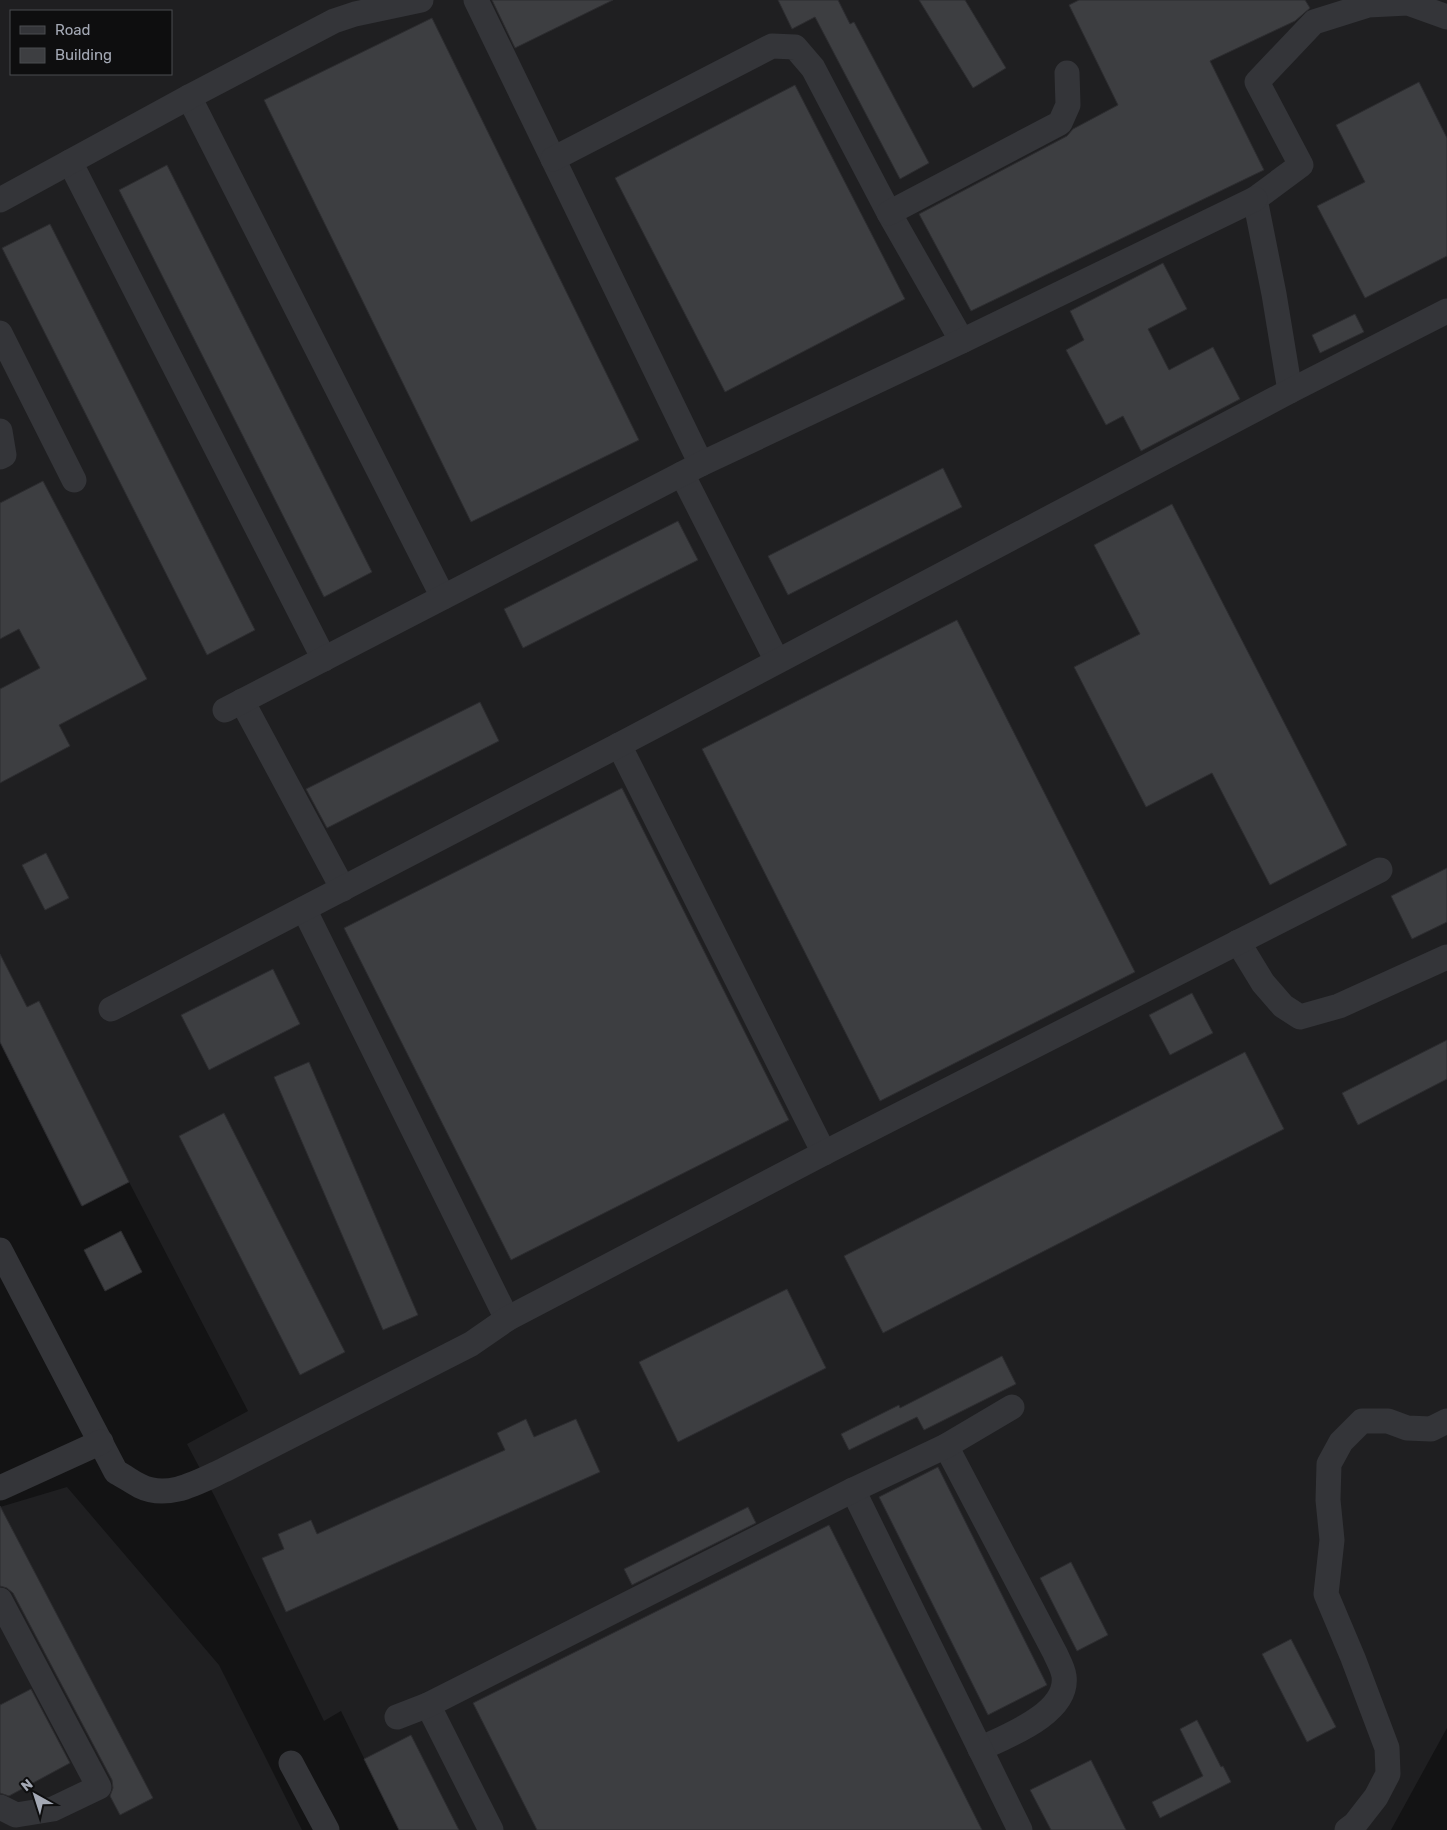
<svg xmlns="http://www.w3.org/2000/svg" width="1447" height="1830" font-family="Rubik,sans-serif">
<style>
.built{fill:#1f1f21;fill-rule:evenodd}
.building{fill:#3d3e41;stroke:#2d2d30}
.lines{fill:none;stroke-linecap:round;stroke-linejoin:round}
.minor{stroke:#343539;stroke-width:25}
</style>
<rect width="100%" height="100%" fill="#131314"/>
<g class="built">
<path d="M0,0h1447v1728l-56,102h-992l-58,-119 -17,10 -108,-222 -29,-55 61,-33 -119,-229 -48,24 -81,-164zM11,11h160v63h-160z"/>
<polygon points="67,1487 219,1665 302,1830 0,1830 0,1507"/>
</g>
<g class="building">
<polygon points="492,0 613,0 515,48"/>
<polygon points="778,0 838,0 850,24 854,22 929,163 900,179 815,17 792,29"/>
<polygon points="919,0 965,0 1006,68 973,88"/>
<polygon points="1079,0 1305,0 1310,8 1295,21 1210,61 1264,170 971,311 919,214 1067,136 1073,129 1118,105 1069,5"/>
<polygon points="432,18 639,440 471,522 264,100"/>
<polygon points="1419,82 1447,138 1447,256 1365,298 1317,206 1365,182 1336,125"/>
<polygon points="795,85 905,299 725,392 615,178"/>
<polygon points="167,165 372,572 324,597 119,190"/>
<polygon points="50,224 255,630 207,655 2,248"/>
<polygon points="1163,263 1187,309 1148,329 1169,370 1213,347 1240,399 1141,451 1123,416 1106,425 1066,350 1084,340 1070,311"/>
<polygon points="1355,314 1364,332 1320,353 1312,335"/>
<polygon points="943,468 962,507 788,595 768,556"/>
<polygon points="43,481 147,679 59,725 70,746 0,783 0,689 40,668 19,629 0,639 0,503"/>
<polygon points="1172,504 1347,845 1270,885 1212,773 1146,807 1074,667 1140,634 1094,545"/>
<polygon points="678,521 698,560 523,648 504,609"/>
<polygon points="957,620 1135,972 880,1101 702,749"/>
<polygon points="480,702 499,741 327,828 306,789"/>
<polygon points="622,788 789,1120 511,1260 344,928"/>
<polygon points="46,853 69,898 45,910 22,865"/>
<polygon points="1447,868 1447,922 1412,939 1391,896"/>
<polygon points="0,954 27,1007 39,1001 129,1182 82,1206 0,1042"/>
<polygon points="273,969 300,1024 209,1070 181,1015"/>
<polygon points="1192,993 1213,1033 1170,1055 1149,1015"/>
<polygon points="1447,1040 1447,1079 1358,1125 1342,1093"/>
<polygon points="1245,1052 1284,1129 883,1333 844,1256"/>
<polygon points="309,1062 418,1315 383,1330 274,1077"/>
<polygon points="224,1113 345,1352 300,1375 179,1136"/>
<polygon points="121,1231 142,1272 105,1291 84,1250"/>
<polygon points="787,1289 826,1368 678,1442 639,1362"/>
<polygon points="1002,1356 1016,1384 924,1430 917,1417 849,1450 841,1434 899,1405 900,1408"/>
<polygon points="526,1419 534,1437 576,1419 600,1472 286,1612 262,1558 284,1549 278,1534 311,1520 317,1534 505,1450 497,1433"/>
<polygon points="938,1467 1047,1685 988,1715 879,1497"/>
<polygon points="0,1506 153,1798 120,1815 110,1796 113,1788 112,1780 13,1593 7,1588 0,1586"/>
<polygon points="748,1507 756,1523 632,1585 624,1569"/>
<polygon points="829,1525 982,1830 537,1830 473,1703"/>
<polygon points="1071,1562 1108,1635 1077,1651 1040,1578"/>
<polygon points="1291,1639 1336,1727 1307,1742 1262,1654"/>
<polygon points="31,1689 70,1763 9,1796 0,1793 0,1705"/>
<polygon points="1197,1720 1221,1767 1223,1766 1231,1782 1160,1818 1152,1802 1203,1776 1180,1729"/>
<polygon points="411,1735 459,1830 399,1830 364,1759"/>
<polygon points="1091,1760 1126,1830 1051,1830 1030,1790"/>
</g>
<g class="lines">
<g class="minor">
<polyline points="476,0 701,464"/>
<polyline points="189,97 443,597"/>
<polyline points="553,159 772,46 795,47 813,68 889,213 962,341"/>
<polyline points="70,162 324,659"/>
<polyline points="0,200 189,97 334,21 355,14 421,0"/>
<polyline points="889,213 1060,123 1068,105 1067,73"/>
<polyline points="0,333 74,480"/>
<polyline points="1290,391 1274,294 1255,199 1301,165 1257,82 1314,22 1368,5 1408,3 1447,17"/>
<polyline points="0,431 4,455 0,457"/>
<polyline points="682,474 777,661"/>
<polyline points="242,701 343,889"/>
<polyline points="225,710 701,464 962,341 1255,199"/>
<polyline points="619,745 824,1153"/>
<polyline points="304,909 507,1319"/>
<polyline points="1238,942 1263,983 1283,1006 1300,1017 1339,1006 1447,957"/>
<polyline points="111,1009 619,745 1290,391 1447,311"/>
<path d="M0,1250l116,222c8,4 16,10 24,14 28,14 58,-4 84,-16l247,-126 36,-25 317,-166 556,-283"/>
<path d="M946,1446l109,207c3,7 8,15 9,23 5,37 -57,60 -84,73"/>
<polyline points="0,1488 101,1442"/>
<polyline points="853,1490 1020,1830"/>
<polyline points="0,1600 99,1787 53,1809 16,1815 0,1807"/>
<polyline points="428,1705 491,1830"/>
<polyline points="397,1717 428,1705 853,1490 946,1446 1012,1407"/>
<polyline points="291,1763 327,1830"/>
<polyline points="1347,1830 1355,1824 1376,1797 1388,1774 1387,1748 1353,1658 1326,1594 1332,1540 1328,1500 1329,1464 1341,1442 1362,1421 1388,1421 1407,1428 1431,1429 1447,1421"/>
</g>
</g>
<rect x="10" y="10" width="162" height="65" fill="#0e0e0f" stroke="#4a4c51"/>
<rect x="20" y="26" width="25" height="8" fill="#343539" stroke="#4a4c51"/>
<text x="55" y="35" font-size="15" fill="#a4a9b5">Road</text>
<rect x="20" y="48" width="25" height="15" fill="#3d3e41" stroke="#4a4c51"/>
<text x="55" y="60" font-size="15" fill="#a4a9b5">Building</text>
<g transform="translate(35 1795) rotate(321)" stroke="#0e0e0f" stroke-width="4" paint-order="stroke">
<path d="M0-4L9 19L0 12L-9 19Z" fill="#a4a9b5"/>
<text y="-8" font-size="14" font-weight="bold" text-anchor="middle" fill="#a4a9b5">N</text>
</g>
</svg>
